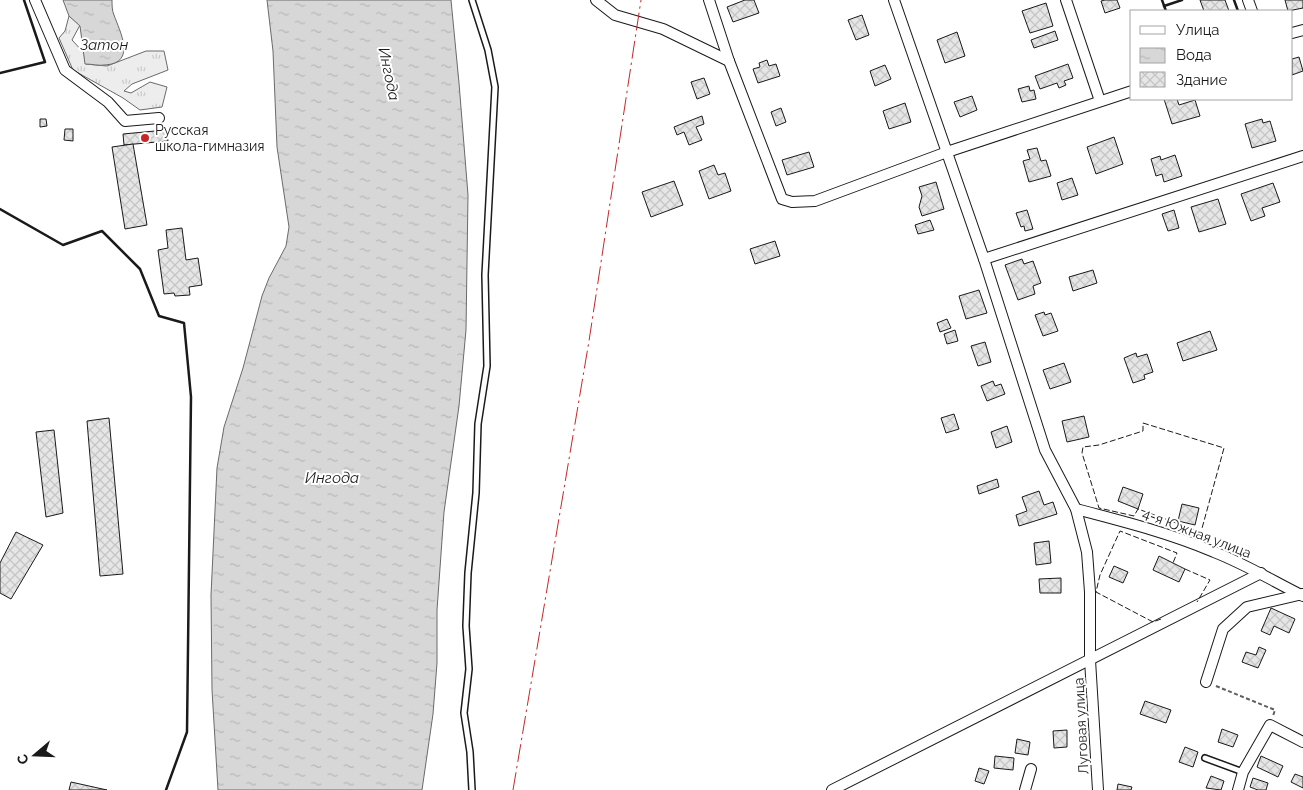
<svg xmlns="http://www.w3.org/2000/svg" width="1303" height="790" font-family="Raleway,sans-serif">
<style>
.grass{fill:url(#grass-tufts);stroke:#6a6a6a}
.water{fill:url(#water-ripples);stroke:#6a6a6a}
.building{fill:url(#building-cross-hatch);stroke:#1a1a1a}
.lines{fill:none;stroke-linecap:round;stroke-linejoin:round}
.service-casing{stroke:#1a1a1a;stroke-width:8}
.minor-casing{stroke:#1a1a1a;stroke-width:12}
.path{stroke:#5f5f5f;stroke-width:2;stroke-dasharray:4 2.5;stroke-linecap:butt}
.service{stroke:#fff;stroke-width:5}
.minor{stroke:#fff;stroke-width:10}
.fence{stroke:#1a1a1a;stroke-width:1;stroke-dasharray:6 2.5;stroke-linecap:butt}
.wall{stroke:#1a1a1a;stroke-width:2.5}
.power{stroke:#c62828;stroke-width:1;stroke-dasharray:18 4 2.5 4;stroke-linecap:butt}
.poi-dot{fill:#c62828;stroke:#fff;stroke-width:2}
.labels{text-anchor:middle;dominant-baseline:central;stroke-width:4;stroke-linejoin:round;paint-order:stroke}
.poi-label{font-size:14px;fill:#1a1a1a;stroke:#fff;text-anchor:start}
.street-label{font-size:14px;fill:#1a1a1a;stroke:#fff}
.water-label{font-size:15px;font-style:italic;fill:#1a1a1a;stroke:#fff}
</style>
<defs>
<pattern id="grass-tufts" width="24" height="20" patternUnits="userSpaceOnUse" patternTransform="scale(1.25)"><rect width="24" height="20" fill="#ededed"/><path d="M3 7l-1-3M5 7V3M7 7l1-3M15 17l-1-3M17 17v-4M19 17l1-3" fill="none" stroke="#cbcbcb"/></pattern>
<pattern id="water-ripples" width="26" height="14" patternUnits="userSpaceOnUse" patternTransform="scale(1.25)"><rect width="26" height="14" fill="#d7d7d7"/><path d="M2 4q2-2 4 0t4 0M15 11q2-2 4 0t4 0" fill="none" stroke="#b8b8b8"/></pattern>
<pattern id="building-cross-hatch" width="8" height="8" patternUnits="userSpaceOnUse" patternTransform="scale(1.25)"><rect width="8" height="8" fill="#e6e6e6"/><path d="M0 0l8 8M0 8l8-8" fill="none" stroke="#c5c5c5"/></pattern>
</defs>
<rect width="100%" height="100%" fill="#fff"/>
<polygon class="grass" points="69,16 80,25 72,40 84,53 86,64 107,66 146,51 164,51 168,70 132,84 124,91 131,93 150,82 167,87 162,107 140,110 123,98 73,70 59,38 65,31"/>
<g class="water">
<path d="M63,0h49c0,5 0,11 2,15 6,17 23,48 -9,50 -6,1 -13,-1 -20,-1l-5,-38 -11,-10z"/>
<polygon points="267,0 451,0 459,83 468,195 466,330 459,406 444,512 437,610 437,663 433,714 422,790 218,790 212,690 211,595 217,468 224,427 243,368 262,296 269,278 286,246 289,227 277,147 273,51"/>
</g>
<g class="building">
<polygon points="745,0 754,0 759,13 733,22 727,7"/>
<polygon points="1105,0 1117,0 1120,8 1105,13 1101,1"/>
<polygon points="1200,0 1225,0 1229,11 1204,11"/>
<polygon points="1285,0 1303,0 1303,8 1288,11"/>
<polygon points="1046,3 1053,26 1030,33 1022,11"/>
<polygon points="862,15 869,35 856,40 848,20"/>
<polygon points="1055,31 1058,40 1034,48 1031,40"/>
<polygon points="957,32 965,56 945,63 937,40"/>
<polygon points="1299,57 1303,71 1292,75 1292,59"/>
<polygon points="767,60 769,66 776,64 780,76 758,83 753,69 760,67 759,63"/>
<polygon points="1068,64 1073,78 1064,81 1066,85 1059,88 1057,83 1040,89 1035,76"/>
<polygon points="885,65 891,79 875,86 870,71"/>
<polygon points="704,78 710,94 697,99 691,82"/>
<polygon points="1029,86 1030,91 1034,90 1036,99 1022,102 1018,89"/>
<polygon points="972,96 977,110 960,117 954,102"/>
<polygon points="1164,99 1177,99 1179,105 1195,100 1200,116 1172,124"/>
<polygon points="905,103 911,122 889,129 883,111"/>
<polygon points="781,108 786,122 776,126 771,112"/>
<polygon points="702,116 704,124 696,127 702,140 689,145 684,132 677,135 674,127"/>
<polygon points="40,119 46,119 47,126 40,127"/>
<polygon points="1262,119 1263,123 1270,121 1276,141 1252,148 1245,124"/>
<polygon points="65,129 73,129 73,141 64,140"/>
<polygon points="166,130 168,141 124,145 123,134"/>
<polygon points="1114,137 1123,164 1096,174 1087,147"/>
<polygon points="133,144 147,225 125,229 112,147"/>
<polygon points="1037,148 1041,161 1046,160 1051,176 1029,182 1023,161 1030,159 1027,150"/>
<polygon points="809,152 814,167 787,175 782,160"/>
<polygon points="1175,155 1182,176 1164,182 1162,174 1156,176 1151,159 1160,156 1161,160"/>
<polygon points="714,165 718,175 725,173 731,191 709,199 699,171"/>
<polygon points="1072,178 1078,195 1062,200 1057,183"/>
<polygon points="674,181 683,205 651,217 642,192"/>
<polygon points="936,182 944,209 922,216 919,207 922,196 919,187"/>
<polygon points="1273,183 1280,202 1262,208 1265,216 1251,221 1241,194"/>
<polygon points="1218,199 1226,224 1199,232 1191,207"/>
<polygon points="1027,210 1033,229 1025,231 1024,226 1021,227 1016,213"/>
<polygon points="1174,210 1179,228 1168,231 1162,214"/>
<polygon points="930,220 934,230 918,234 915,225"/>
<polygon points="182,228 186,260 198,258 202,285 189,287 190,295 175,296 174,293 164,294 158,250 168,248 166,230"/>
<polygon points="775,241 780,256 755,264 750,249"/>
<polygon points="1022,259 1024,264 1033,261 1041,283 1033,286 1035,294 1018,300 1005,265"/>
<polygon points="1093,270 1097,283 1073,291 1069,277"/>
<polygon points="979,290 987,313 966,319 959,296"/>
<polygon points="1044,312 1045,315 1051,313 1058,331 1043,336 1035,315"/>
<polygon points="947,319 951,328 940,332 937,323"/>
<polygon points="955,330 958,341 947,344 944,334"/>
<polygon points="1210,331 1217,350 1183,361 1177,343"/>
<polygon points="985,342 991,362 978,366 971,346"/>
<polygon points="1136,353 1137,357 1147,354 1153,372 1144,375 1145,379 1133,383 1124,358"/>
<polygon points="1064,363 1071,382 1050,389 1043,370"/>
<polygon points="993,381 995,386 1001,384 1005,394 987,401 981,386"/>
<polygon points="954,414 959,429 946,433 941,418"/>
<polygon points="1084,416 1089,437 1067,442 1062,421"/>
<polygon points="109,418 123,574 100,576 87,421"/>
<polygon points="1007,426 1012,442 996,448 991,432"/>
<polygon points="54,430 63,513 46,517 36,432"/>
<polygon points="997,479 999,487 979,494 977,486"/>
<polygon points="1123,487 1143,494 1138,509 1118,501"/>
<polygon points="1039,491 1044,505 1053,502 1057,514 1019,526 1016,515 1027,511 1022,497"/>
<polygon points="1182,504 1199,508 1195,525 1178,521"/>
<polygon points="16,532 43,545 11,599 0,593 0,563"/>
<polygon points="1049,541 1051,563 1036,565 1034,543"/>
<polygon points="1159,556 1185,569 1179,582 1153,570"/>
<polygon points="1114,566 1128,572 1123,583 1109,577"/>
<polygon points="1061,578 1061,593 1040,593 1039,579"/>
<polygon points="1271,608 1295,619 1289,633 1274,626 1270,635 1261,631"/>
<polygon points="1259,647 1266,650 1258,668 1242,662 1246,652 1256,655"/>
<polygon points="1145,701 1171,710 1166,723 1140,714"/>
<polygon points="1222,729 1238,735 1233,747 1218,742"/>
<polygon points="1067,730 1067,747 1054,748 1053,731"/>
<polygon points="1017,739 1030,742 1028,755 1015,753"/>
<polygon points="1185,747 1198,752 1193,767 1179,762"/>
<polygon points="995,756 1014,758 1013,770 994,768"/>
<polygon points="1261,756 1283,766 1278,777 1257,767"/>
<polygon points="979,768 989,771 984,784 975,781"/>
<polygon points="1295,774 1303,777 1303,788 1291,782"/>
<polygon points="1211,776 1224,781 1221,790 1206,788"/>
<polygon points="1253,778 1268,783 1266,790 1258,790 1250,787"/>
<polygon points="71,782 107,790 69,790"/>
<polygon points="1118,784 1132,787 1131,790 1117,790"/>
</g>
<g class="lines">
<g class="service-casing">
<g id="service">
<polyline points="1205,758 1243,772"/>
<polyline points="472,790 470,752 464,713 469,669 466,626 468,573 476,493 478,424 487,366 485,275 495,87 488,50 472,0"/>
</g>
</g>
<g class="minor-casing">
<g id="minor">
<polyline points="35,0 65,70 108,102 125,121 159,118"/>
<polyline points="596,0 615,15 663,29 729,61"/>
<polyline points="709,0 729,61 782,199 792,202 815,201 947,152 1132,91"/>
<polyline points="894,0 984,259 1045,450 1076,509 1087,552 1090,592 1090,660 1098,790"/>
<polyline points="1066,0 1100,101"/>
<polyline points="1248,0 1252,11"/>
<polyline points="1292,33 1303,30"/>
<polyline points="984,259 1303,156"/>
<path d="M1076,509c46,12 93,24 138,43 31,12 59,29 89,44"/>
<polyline points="1206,682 1223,629 1247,607 1302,594"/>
<polyline points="832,790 1261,573"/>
<polyline points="1025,790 1031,769"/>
<polyline points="1238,790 1243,772 1270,725 1303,742"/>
</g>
</g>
<polyline class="path" points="1216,686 1275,710 1273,716"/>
<use href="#service" class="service"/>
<use href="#minor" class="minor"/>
<g class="fence">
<polygon points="1143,423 1224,448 1201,532 1138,509 1134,516 1099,508 1082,453 1083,447 1099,445 1143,431"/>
<polyline points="1185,569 1210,580 1197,602"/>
<polyline points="1161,619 1153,622 1096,592 1100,575 1120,531 1177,553 1173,563"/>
</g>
<g class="wall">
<polyline points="1162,0 1166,11"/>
<polyline points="1234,0 1238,11"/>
<polyline points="1164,6 1182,0"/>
<polyline points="0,73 45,62 24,0"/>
<polyline points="0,209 63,245 102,231 140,269 159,316 184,323 191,397 187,732 166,790"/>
</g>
<polyline class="power" points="513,790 589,341 641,0"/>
</g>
<circle class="poi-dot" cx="145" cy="138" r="5"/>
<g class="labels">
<g class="poi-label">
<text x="155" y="130">Русская<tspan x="155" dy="16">школа-гимназия</tspan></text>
</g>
<g class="street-label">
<text transform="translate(1197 533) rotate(21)">4-я Южная улица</text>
<text transform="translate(1081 726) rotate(-93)">Луговая улица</text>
</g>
<g class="water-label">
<text x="104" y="45">Затон</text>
<text transform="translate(389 74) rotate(78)">Ингода</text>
<text x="332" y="478">Ингода</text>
</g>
</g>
<rect x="1130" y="10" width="162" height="90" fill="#ffffff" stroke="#a3a3a3"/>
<rect x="1140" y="26" width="25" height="8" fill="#ffffff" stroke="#a3a3a3"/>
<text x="1176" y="35" font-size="15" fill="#1a1a1a">Улица</text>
<rect x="1140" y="48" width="25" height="15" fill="url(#water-ripples)" stroke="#a3a3a3"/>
<text x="1176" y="60" font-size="15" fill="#1a1a1a">Вода</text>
<rect x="1140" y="72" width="25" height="15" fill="url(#building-cross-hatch)" stroke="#a3a3a3"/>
<text x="1176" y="85" font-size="15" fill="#1a1a1a">Здание</text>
<g transform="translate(35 755) rotate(251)" stroke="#ffffff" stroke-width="4" paint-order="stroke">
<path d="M0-4L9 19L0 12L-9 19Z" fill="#1a1a1a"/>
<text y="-8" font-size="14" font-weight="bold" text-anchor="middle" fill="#1a1a1a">С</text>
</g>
</svg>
